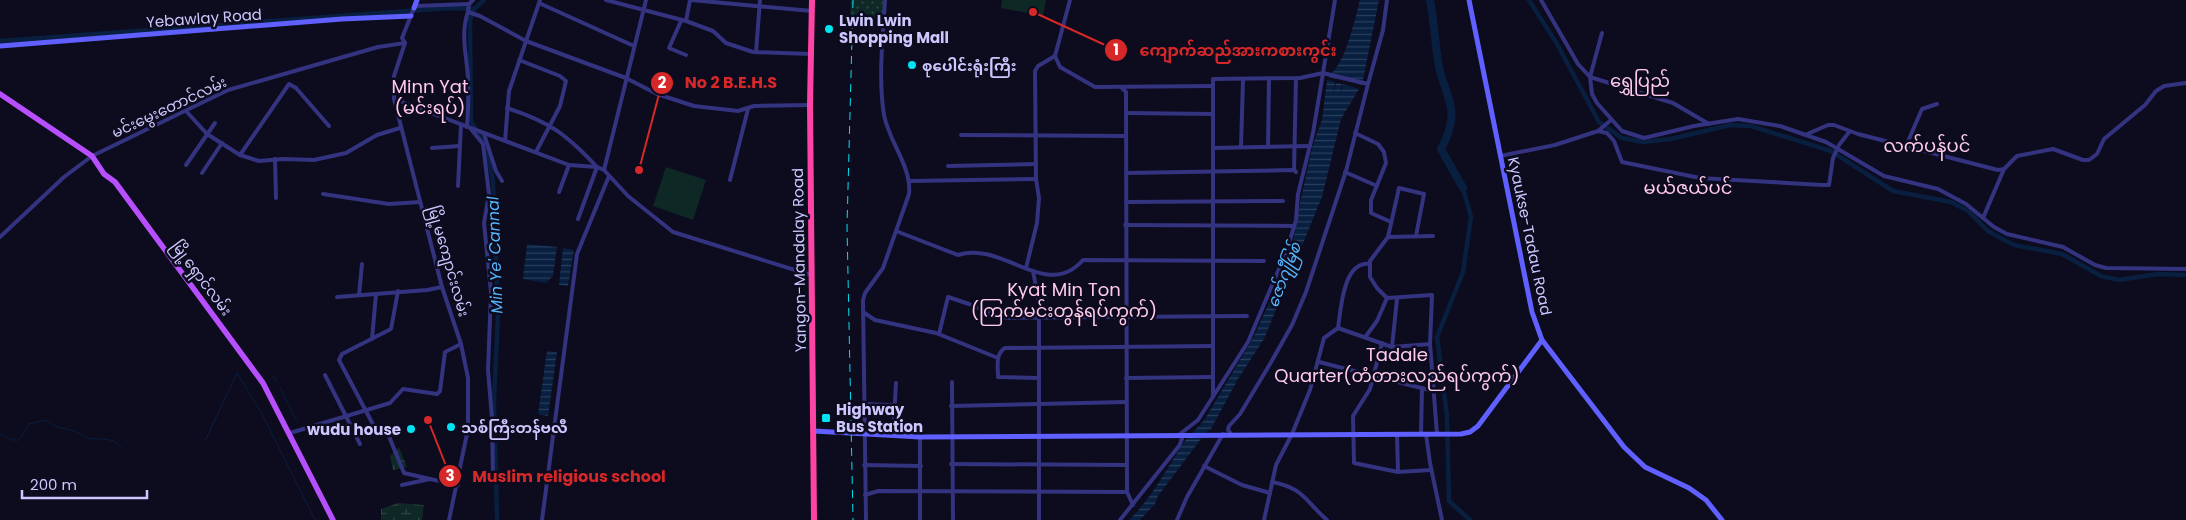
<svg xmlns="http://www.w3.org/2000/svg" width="2186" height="520" font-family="Poppins,'Noto Sans Myanmar',sans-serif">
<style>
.grass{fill:#0e2826}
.wetland{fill:url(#wetland-marsh)}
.park{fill:url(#park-dots)}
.water{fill:url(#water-rules)}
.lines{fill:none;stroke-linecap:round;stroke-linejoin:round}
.stream{stroke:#081f40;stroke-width:1}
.canal{stroke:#081f40;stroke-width:4.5}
.river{stroke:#081f40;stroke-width:8}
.street{stroke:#333380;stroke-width:4}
.secondary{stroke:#5f60ff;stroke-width:5}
.primary{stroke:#b74fff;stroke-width:5.5}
.highway{stroke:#ff43a4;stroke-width:6}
.rail{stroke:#00e3f3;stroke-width:1;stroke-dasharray:8 6;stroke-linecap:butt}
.street-bridge{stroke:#333380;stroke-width:4}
.poi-dot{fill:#00e3f3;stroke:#0d0b1e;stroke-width:2}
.labels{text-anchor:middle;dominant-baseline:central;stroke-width:5;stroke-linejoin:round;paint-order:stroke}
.street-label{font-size:15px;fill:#ccc8ff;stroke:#0d0b1e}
.poi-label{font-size:15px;font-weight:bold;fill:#ccc8ff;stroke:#0d0b1e;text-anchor:start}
.water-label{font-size:16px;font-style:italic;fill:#56b7ff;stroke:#0d0b1e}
.quarter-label{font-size:18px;fill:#ffcaee;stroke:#0d0b1e}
.leader{fill:none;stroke:#d62828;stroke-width:2}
.callout-dot{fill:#d62828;stroke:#0d0b1e;stroke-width:2}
.mark-label{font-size:15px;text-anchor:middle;font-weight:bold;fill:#fff}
.callout-label{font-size:16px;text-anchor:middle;font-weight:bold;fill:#d62828;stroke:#0d0b1e;stroke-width:5;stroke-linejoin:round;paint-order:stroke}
</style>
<defs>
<pattern id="wetland-marsh" width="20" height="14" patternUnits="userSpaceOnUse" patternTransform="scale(1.25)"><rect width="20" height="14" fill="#0e2826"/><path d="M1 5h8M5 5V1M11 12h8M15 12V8" fill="none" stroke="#304647"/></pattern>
<pattern id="park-dots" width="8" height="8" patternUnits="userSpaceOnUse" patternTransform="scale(1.25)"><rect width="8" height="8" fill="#0e2826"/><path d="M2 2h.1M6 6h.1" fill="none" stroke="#304647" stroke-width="1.8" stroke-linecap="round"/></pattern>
<pattern id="water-rules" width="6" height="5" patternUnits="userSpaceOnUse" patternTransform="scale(1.25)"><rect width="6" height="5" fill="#081f40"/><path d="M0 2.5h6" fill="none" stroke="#2b3e5d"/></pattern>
</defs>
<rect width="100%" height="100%" fill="#0d0b1e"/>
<g class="grass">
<polygon points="1002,0 1046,0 1043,16 1001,8"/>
<polygon points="666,167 706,180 693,220 653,206"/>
</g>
<g class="wetland">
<polygon points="399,447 407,467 393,470 390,456"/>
<polygon points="398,503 424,505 422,520 381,520 381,509"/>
</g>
<polygon class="park" points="851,0 885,0 884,19 850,18"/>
<g class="water">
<path d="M1360,0h19l-17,85 -17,-4 -1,-3v3l-7,-2 1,-2 -2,2 -8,-2c18,-14 26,-55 32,-77z"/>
<path d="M1327,80l8,2 -2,12 3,-11 6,1 -2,12 3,-12 16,5 -18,30 -19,78 -58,142 -26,40 -27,50 -4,2 -49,65 -3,8 -15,16h-11c23,-22 38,-52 55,-78 6,-8 15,-15 21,-23l48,-81 23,-50 17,-46 8,-44 12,-54 9,-24z"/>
<polygon points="527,244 557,247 553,276 546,283 523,279"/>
<polygon points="563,248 574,250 568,286 559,285"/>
<polygon points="547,351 557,352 548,416 538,414"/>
</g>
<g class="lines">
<g class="stream">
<polyline points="272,375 277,382"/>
<polyline points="280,387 297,422"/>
<path d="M0,434l12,6h7l10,-16 17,-4c10,10 21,7 32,13 4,1 7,5 10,5 11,3 24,-3 33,10"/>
<polyline points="205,441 237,373 262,414 315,520"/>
</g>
<g class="canal">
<polyline points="484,0 474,9 470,20 471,121 487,149 493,181 498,314 494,400 497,520"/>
<polyline points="1529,0 1557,44 1599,122 1622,138 1643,142 1671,139 1730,125 1751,126 1831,151 1893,191 1951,202 1968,211 1988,231 2014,245 2062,254 2101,276 2119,280 2158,274 2186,275"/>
<polyline points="0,41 449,8 473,9"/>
<polyline points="1463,188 1471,217 1463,272 1437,337 1447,416 1449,501 1470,520"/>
</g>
<path class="river" d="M1430,0c4,21 5,41 8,62 7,38 25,46 3,87l22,39"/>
<g class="street">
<polyline points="606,0 686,21 713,31 726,43 753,52 811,54"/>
<polyline points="691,0 812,11"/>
<polyline points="1070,0 1055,56 1060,67 1095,87 1213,86"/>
<polyline points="1541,0 1578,64 1590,77 1673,103 1709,124"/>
<polyline points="539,3 634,46"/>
<polyline points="469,4 468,12 480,16 526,41 626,78 657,94 694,106 738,111 754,106 810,105"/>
<polyline points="415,6 469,4 473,0"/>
<polyline points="414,8 402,38 405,43 394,76 394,99 442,287 461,344 468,378 468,429 449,520"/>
<polyline points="681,21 669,48 686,55"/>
<polyline points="686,21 690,0"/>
<polyline points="1602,33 1590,77 1592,94 1597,103 1622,131 1644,138 1694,126 1738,119 1780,126 1826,142 1884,176 1938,189 1966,204 1994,227 2007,234 2063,247 2095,265 2106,268 2186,269"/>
<polyline points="756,52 760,0"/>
<polyline points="519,60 560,76 566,81 560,106 536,152"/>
<polyline points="1122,88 1126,92 1127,492 1133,505"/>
<polyline points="394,99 569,165 597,167 604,170 628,196 673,232 811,275"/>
<path d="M507,108c43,14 59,26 90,59l-19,52"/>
<polyline points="186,111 207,134 240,155 259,161 283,159 314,160 346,153 377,135 400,128"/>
<polyline points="1126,113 1213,114"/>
<path d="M467,127c1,-16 2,-32 1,-48 -1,-22 -8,-45 0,-67"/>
<polyline points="471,129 483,144 489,194 484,223 491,292 488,370 492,418 493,476"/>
<polyline points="1598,131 1611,120"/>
<polyline points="1355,133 1378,144 1384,152 1386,163 1371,200 1371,213 1391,222"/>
<polyline points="484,134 496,171 502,181"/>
<polyline points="961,135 1126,136"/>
<polyline points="1805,135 1828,125 1834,125 1858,134 1998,170 2004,169 2017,156 2053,149 2083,160 2089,160 2097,154 2104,139 2145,105 2156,91 2164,86 2186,83"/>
<polyline points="505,141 509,91 540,0"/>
<polyline points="1839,145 1850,131"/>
<polyline points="1906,146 1922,109 1937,104"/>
<polyline points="1241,147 1243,80"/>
<polyline points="1268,147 1269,80"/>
<polyline points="432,148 459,146"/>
<polyline points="1213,148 1310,146"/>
<polyline points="240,155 289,84 296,88 329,126"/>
<polyline points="1500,156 1555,145 1598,131 1607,133 1614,141 1622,162 1700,178 1823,185 1829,185 1833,158"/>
<polyline points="275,159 276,198"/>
<polyline points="186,165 215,123"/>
<polyline points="948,166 1036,164"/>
<polyline points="604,170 646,0"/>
<polyline points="1294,170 1296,78"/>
<polyline points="1345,172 1377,186"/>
<polyline points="202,173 222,143"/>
<polyline points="1126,173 1294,170 1296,172"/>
<polyline points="730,180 748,109"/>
<polyline points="910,181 1036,179"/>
<polyline points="458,186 461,125"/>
<polyline points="559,192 569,165"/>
<polyline points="323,194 389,204 420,202"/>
<polyline points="1126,202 1283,201"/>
<polyline points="1983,218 2004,169"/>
<polyline points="1125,225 1294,226"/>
<path d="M896,231l62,24c45,-15 88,47 125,5l181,1"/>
<polyline points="1416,236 1424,194 1399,188 1388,237 1370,261 1370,277 1377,288 1387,298 1432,295 1430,344 1437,434"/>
<polyline points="0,237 64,177 92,156 228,90 378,47 405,43"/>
<polyline points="1388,237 1433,236"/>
<polyline points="1026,268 1037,223 1039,198 1036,179 1035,71 1038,66 1055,56"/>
<polyline points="1033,271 1039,303 1039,520"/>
<polyline points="398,291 391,329 342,354 339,360 377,432 388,434 404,473 430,479"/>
<polyline points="359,295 362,264"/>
<polyline points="337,297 427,290 442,287"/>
<polyline points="863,312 875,320 936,333 998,358"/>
<path d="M1338,328c3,-20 5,-67 32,-64"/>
<polyline points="939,334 948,297 969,304 1000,318 1247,316"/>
<polyline points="1366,336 1377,321 1387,298"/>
<polyline points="372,339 376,294"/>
<polyline points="1382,343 1370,389 1353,416 1354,463 1398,472 1431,470"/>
<polyline points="1392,347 1397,299"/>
<polyline points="1319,362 1433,391"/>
<polyline points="325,375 360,444"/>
<path d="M1039,378l-41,-1c0,-10 -3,-23 7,-29l208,-2"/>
<polyline points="1126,378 1213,377"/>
<polyline points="952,382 953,520"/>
<polyline points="1213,396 1213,79 1300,78 1323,73 1335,0"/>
<polyline points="863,404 894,405"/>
<polyline points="951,406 1126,402"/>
<polyline points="290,433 390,403 403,389 437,394 440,391 445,352 461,344"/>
<polyline points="1231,434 1228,430 1229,426 1240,414 1270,364 1292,325 1306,292 1346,171 1368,84"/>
<polyline points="1397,434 1398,472"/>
<polyline points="1421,434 1422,388"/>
<polyline points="1426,434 1430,463 1442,520"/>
<polyline points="893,436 896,383"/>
<polyline points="920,437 920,520"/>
<polyline points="951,464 1127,465"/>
<polyline points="864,465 921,466"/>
<polyline points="1204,466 1242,485 1270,493"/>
<path d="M1272,482c32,6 33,19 55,38"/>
<polyline points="402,485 430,479 458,485"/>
<polyline points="865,495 878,491 1127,492"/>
<polyline points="542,520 577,254 609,176"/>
<path d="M866,520l-3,-220 2,-7 18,-25 26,-74c3,-27 -20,-52 -25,-79 -6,-38 -1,-77 1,-115"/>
<polyline points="1120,520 1179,446 1182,439 1180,434 1198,420 1248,342 1287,250 1296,220 1298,194 1313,133 1323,73 1368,84 1383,30 1387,0"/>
<polyline points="1177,520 1187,497 1223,434"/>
<polyline points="1264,520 1276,465 1292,434 1310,390 1324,338 1338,328 1392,347 1430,344"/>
</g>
<g class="secondary">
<polyline points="1469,0 1532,312 1542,340 1624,447 1645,467 1689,488 1706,500 1722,520"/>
<polyline points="414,8 417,0"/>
<polyline points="0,46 342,19 411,16"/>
<polyline points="814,431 920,437 1461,434 1470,432 1478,426 1542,340"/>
</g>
<polyline class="primary" points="0,94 92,156 104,174 115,182 263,383 333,520"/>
<polyline class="highway" points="812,0 810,105 814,520"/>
<polyline class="rail" points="853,0 847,226 853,520"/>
<polyline class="street-bridge" points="1833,158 1839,145"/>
</g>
<g class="poi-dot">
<circle cx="829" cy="29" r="5"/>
<circle cx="912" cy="65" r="5"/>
<rect x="821" y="413" width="10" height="10" rx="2.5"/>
<circle cx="451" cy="427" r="5"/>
<circle cx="411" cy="429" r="5"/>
</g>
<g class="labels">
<g class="street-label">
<text transform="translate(204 18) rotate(-4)">Yebawlay Road</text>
<text transform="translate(169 107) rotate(-25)">မင်းမွေးတောင်လမ်း</text>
<text transform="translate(1530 236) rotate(78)">Kyaukse-Tadau Road</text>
<text transform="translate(799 260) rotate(-91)">Yangon-Mandalay Road</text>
<text transform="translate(449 261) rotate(74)">မြို့မကျောင်းလမ်း</text>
<text transform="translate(202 278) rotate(53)">မြို့ရှောင်လမ်း</text>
</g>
<g class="poi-label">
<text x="839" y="20">Lwin Lwin<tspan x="839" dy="17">Shopping Mall</tspan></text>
<text x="922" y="65">စုပေါင်းရုံးကြီး</text>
<text x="836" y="409">Highway<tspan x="836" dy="17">Bus Station</tspan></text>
<text x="461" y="427">သစ်ကြီးတန်ဗလီ</text>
<text x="401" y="429" text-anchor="end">wudu house</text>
</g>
<g class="water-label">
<text transform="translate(495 255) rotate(-92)">Min Ye' Cannal</text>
<text transform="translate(1284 275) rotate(-69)">ဇော်ဂျီမြစ်</text>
</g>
<g class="quarter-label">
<text x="1640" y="80">ရွှေပြည်</text>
<text x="430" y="86">Minn Yat<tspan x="430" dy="21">(မင်းရပ်)</tspan></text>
<text x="1927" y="145">လက်ပန်ပင်</text>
<text x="1688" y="187">မယ်ဇယ်ပင်</text>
<text x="1064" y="289">Kyat Min Ton<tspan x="1064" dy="21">(ကြက်မင်းတွန်ရပ်ကွက်)</tspan></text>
<text x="1397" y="354">Tadale<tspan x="1397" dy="21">Quarter(တံတားလည်ရပ်ကွက်)</tspan></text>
</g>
</g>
<path class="leader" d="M1033 12L1116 50M639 170L662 83M428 420L450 476"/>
<g class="callout-dot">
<circle cx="1033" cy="12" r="5"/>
<circle cx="639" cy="170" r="5"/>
<circle cx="428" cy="420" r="5"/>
<circle cx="1116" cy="50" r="12"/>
<circle cx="662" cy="83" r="12"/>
<circle cx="450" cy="476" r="12"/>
</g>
<g class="mark-label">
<text x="1116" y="55">1</text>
<text x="662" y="88">2</text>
<text x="450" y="481">3</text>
</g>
<g class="callout-label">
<text x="1238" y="56">ကျောက်ဆည်အားကစားကွင်း</text>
<text x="731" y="88">No 2 B.E.H.S</text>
<text x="569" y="482">Muslim religious school</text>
</g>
<path d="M22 490v8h125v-8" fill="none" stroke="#ccc8ff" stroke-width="2.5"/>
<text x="30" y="490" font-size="15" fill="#ccc8ff" stroke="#0d0b1e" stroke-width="4" paint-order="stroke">200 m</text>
</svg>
